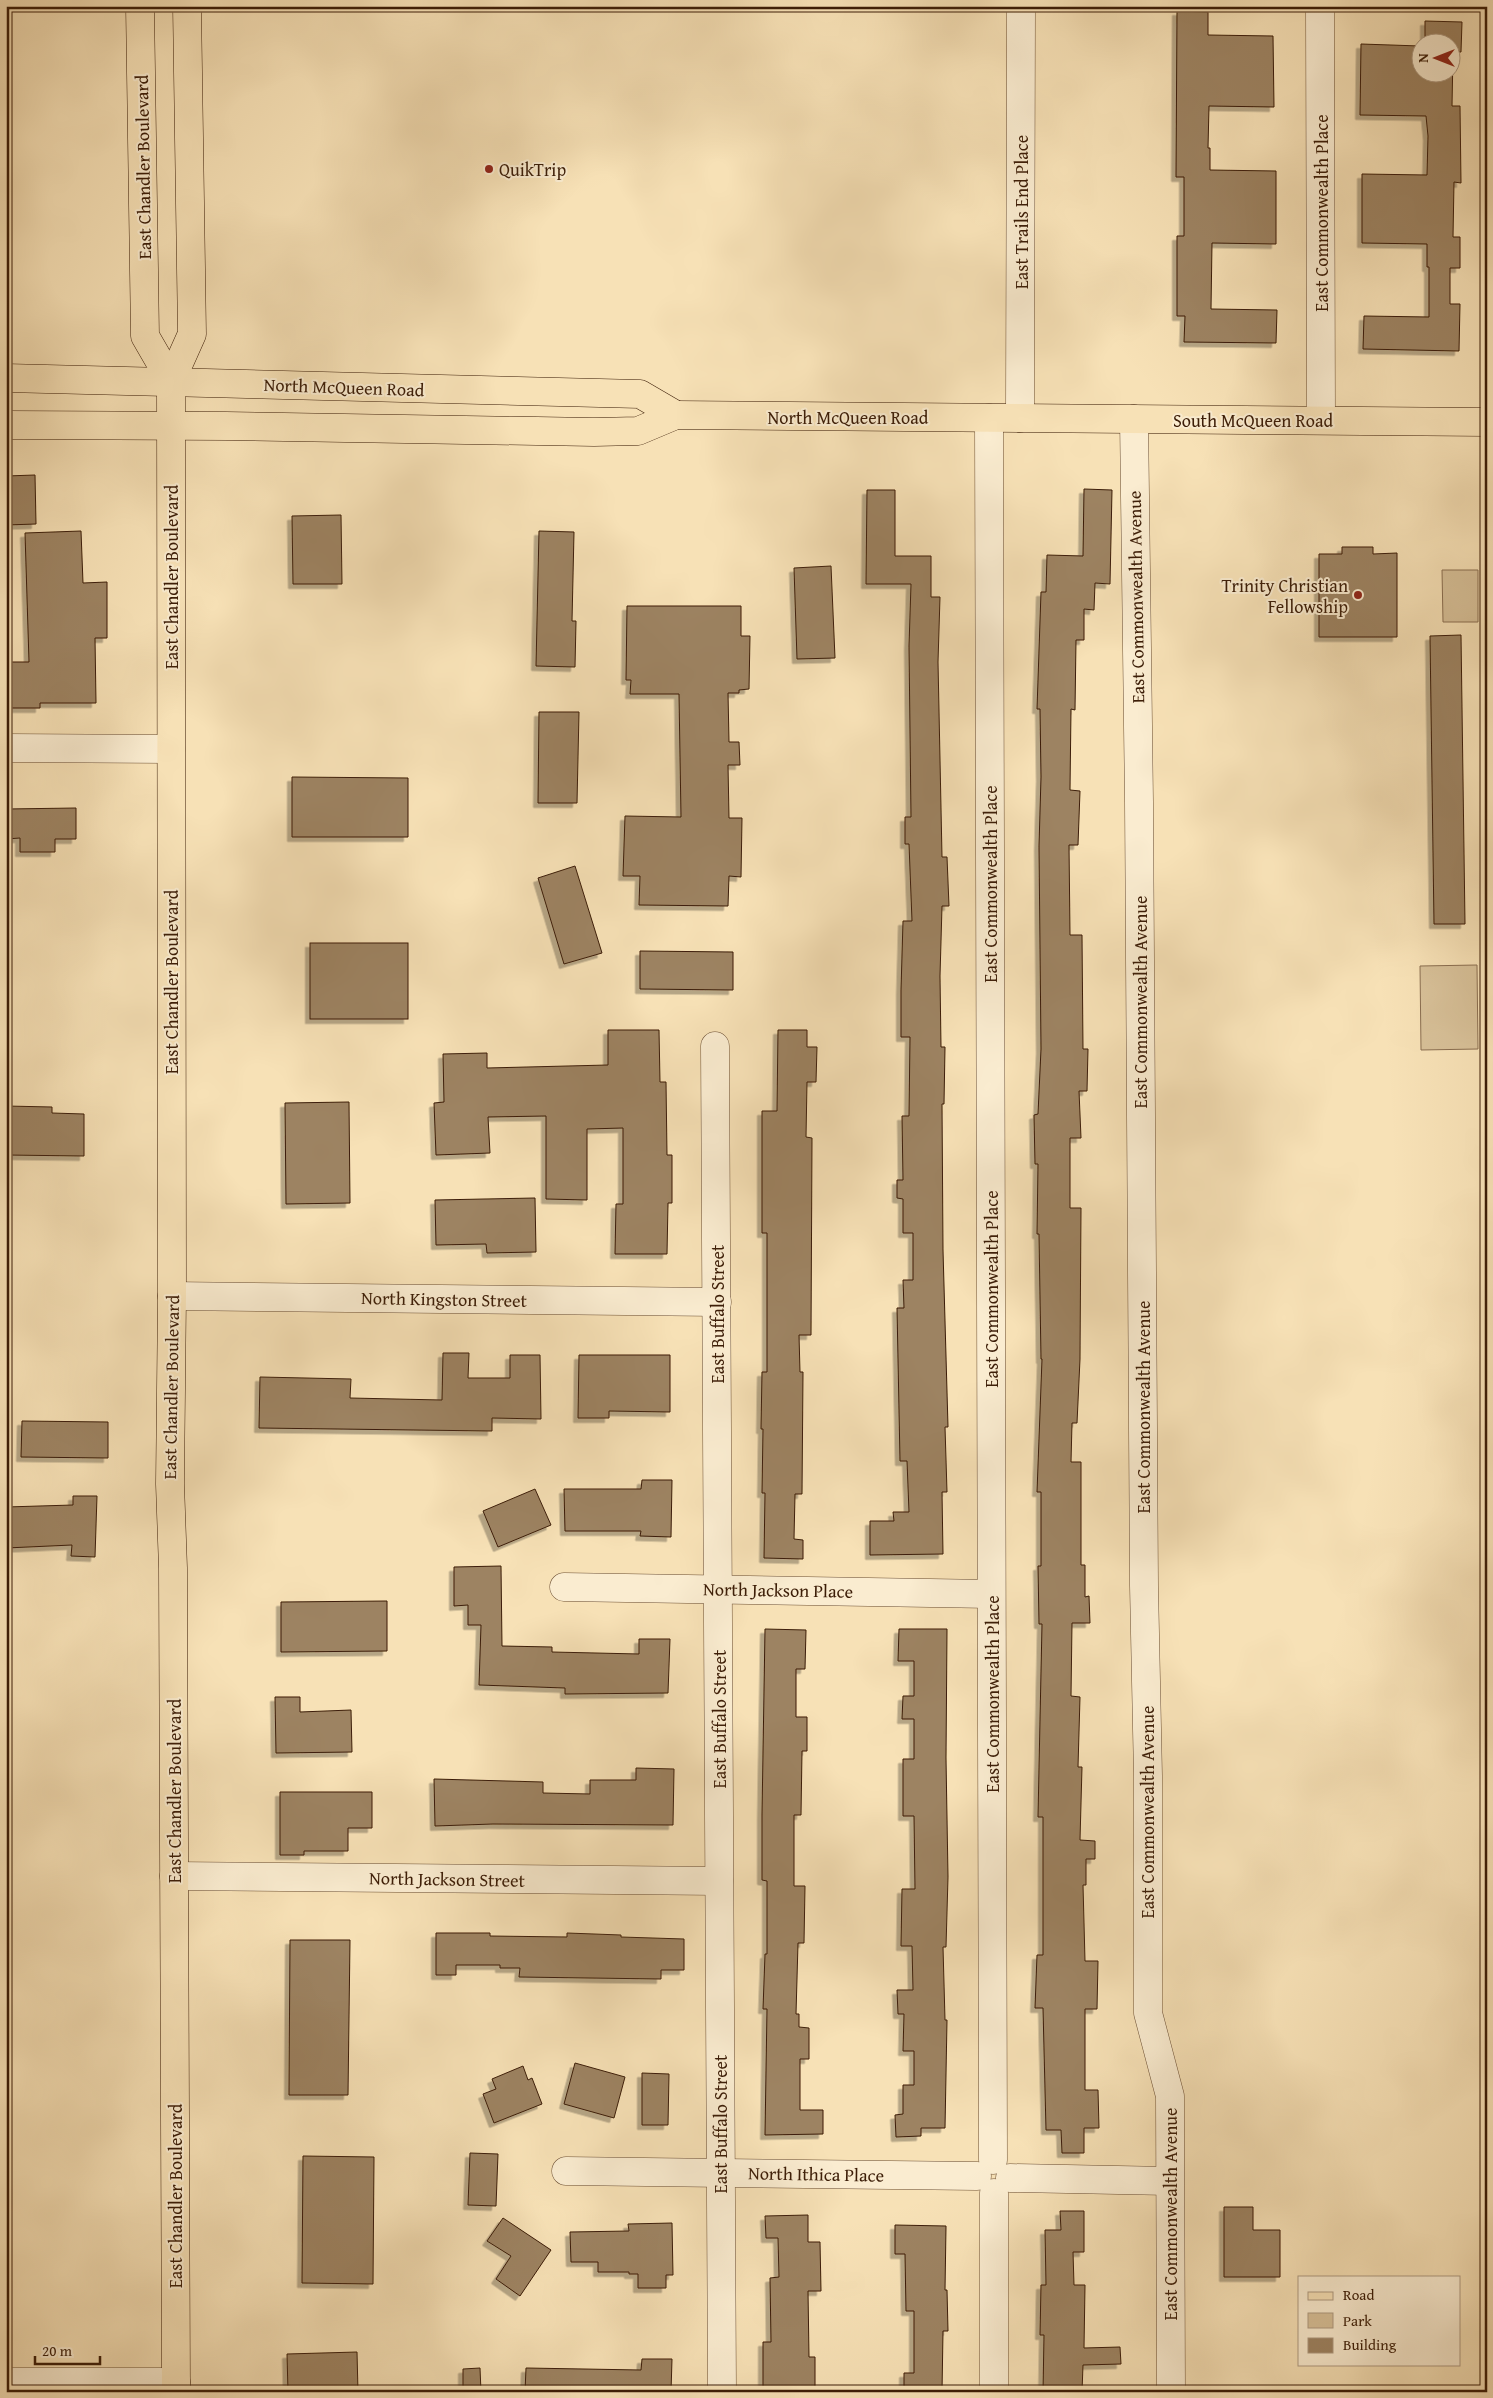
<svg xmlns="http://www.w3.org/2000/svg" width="1493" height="2398" font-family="'Gentium Book Plus',serif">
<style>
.green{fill:#d7c098;stroke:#8a6e50}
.building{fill:#9d8362;stroke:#3c1d07;filter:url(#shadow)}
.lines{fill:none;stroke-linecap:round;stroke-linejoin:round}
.minor-casing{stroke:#6b4e33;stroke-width:29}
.major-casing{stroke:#3c1d07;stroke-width:29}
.minor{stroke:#faecd0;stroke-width:28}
.major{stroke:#f7e1b6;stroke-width:28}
.poi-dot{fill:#8f2418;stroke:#faecd0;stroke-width:2}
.labels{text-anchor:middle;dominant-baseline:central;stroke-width:4;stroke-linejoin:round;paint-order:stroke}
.street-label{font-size:18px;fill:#3c1d07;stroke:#faecd0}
.poi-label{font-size:18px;fill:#3c1d07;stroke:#faecd0;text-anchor:start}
</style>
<defs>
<filter id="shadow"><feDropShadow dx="-4.5" dy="4.5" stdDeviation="0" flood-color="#0004"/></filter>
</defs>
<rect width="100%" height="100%" fill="#f7e1b6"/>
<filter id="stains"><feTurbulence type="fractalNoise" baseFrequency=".004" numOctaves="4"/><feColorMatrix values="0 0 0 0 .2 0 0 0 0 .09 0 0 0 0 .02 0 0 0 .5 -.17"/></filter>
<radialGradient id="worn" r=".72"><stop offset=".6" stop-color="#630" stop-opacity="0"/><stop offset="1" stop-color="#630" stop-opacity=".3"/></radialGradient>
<g class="green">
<polygon points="1442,570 1478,570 1478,622 1443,622"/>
<polygon points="1477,965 1478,1049 1421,1050 1420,966"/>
</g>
<g class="building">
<polygon points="1177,11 1208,12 1208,35 1273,36 1274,107 1209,106 1208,148 1210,148 1210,170 1276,171 1276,244 1212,243 1211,309 1277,310 1276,343 1184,342 1185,316 1177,316 1177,236 1184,236 1184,177 1176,177"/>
<polygon points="1425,21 1462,22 1461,52 1453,52 1452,106 1460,106 1461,183 1454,182 1453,237 1460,237 1460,268 1450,268 1450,304 1460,304 1459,351 1363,349 1364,316 1429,317 1429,267 1427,267 1427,244 1362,243 1362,174 1427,175 1428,136 1426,116 1360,115 1361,44 1420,46 1420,72 1450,72 1450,42 1425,42"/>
<polygon points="35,475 36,524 6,525 6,476"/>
<polygon points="1084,489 1112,490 1110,584 1095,583 1094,610 1084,609 1084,640 1076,640 1075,710 1071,709 1070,790 1080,791 1078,845 1069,845 1070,935 1082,935 1083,1049 1088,1049 1087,1091 1079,1091 1081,1138 1070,1138 1070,1208 1081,1208 1080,1359 1077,1423 1072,1423 1071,1462 1081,1462 1081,1565 1085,1565 1085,1597 1089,1596 1090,1623 1072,1623 1071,1696 1080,1697 1078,1767 1082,1767 1080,1840 1095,1841 1095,1859 1086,1859 1086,1885 1083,1885 1085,1961 1098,1961 1097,2009 1085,2009 1085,2090 1098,2090 1099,2128 1084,2128 1084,2153 1062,2153 1061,2130 1046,2130 1043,2008 1035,2008 1037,1955 1043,1955 1043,1817 1038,1817 1042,1624 1039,1624 1038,1566 1041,1566 1041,1492 1037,1492 1042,1359 1041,1359 1039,1234 1037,1234 1038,1164 1035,1164 1034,1115 1038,1114 1041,1049 1039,846 1041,777 1040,709 1037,709 1041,592 1046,592 1047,555 1083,556"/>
<polygon points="867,490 895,490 895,556 931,556 931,597 940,597 938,662 942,857 947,857 949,906 942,906 940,976 941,1047 945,1047 944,1104 942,1104 943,1250 948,1427 945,1427 947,1492 942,1492 943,1554 870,1555 870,1521 894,1521 893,1512 909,1512 907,1461 900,1461 897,1308 904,1308 903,1280 913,1280 913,1233 903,1233 903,1199 897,1198 897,1180 903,1180 902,1116 909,1116 910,1037 901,1037 901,990 903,921 912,921 909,844 905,844 905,817 911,817 909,646 911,584 866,584"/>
<polygon points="341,515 342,584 293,584 292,516"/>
<polygon points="81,531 83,583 107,582 107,638 95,638 96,703 40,703 40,708 6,708 6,662 29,662 25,533"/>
<polygon points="539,531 574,532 572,621 576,621 575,667 536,666"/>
<polygon points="1342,547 1373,547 1373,554 1397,553 1397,637 1319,637 1319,554 1342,554"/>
<polygon points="831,566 835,658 797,659 794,568"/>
<polygon points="627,606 741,606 741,636 750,636 749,689 739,690 739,693 728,693 729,742 739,742 740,765 728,765 729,818 742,818 741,877 729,876 728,906 639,905 640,876 623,876 625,816 681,817 679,694 630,694 631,680 626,680"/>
<polygon points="1461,635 1465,924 1434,924 1430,636"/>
<polygon points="539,712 579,712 577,803 538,803"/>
<polygon points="292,777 408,778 408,837 292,837"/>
<polygon points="76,808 76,839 55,839 55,852 20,852 20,838 6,839 6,809"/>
<polygon points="575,866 602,953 564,964 538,878"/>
<rect x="310" y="943" width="98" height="76"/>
<polygon points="640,951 733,952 733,990 640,989"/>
<polygon points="608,1030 659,1030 660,1082 666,1082 667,1155 672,1155 672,1203 668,1203 667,1254 615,1254 616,1204 623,1204 623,1128 587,1129 587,1200 546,1199 546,1116 488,1117 490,1153 436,1155 434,1103 444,1102 443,1054 487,1053 487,1068 608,1065"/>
<polygon points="778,1030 807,1030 807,1047 817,1047 816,1082 807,1082 806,1137 812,1138 811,1335 799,1335 800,1372 803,1372 802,1494 795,1494 794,1539 803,1540 803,1559 764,1558 765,1493 762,1493 763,1429 761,1429 762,1372 767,1372 767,1233 762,1233 762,1111 777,1111"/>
<polygon points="349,1102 350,1203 286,1204 285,1103"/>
<polygon points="6,1106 52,1107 52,1113 84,1114 84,1156 6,1155"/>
<polygon points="535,1198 536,1252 487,1253 486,1244 436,1245 435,1200"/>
<polygon points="443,1353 469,1353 468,1378 510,1378 510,1355 540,1355 541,1419 492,1418 492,1431 259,1428 260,1377 351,1379 350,1398 442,1400"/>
<polygon points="579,1355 670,1355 670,1412 609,1411 609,1418 578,1418"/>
<polygon points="22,1421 108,1422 108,1458 21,1457"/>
<polygon points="642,1480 672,1480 671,1537 640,1536 641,1531 565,1531 564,1489 641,1489"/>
<polygon points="535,1489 551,1525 498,1547 483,1511"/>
<polygon points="73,1496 97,1496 95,1557 71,1556 72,1545 6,1548 6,1507 73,1505"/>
<polygon points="501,1566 502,1646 552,1647 552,1652 639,1654 639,1639 670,1639 668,1693 565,1694 565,1688 479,1685 481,1625 468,1625 468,1605 454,1606 454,1567"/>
<polygon points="387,1601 387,1651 281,1652 281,1602"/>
<polygon points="765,1629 806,1630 805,1669 796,1669 796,1717 807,1717 807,1751 802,1751 801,1815 794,1815 794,1886 805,1886 804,1943 798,1943 796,2014 799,2014 799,2027 809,2028 809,2059 800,2059 800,2110 823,2110 823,2134 765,2135 767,2009 763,2009 765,1954 767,1954 767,1881 762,1880 762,1815"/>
<polygon points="899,1629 947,1629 946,1758 948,1877 946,1947 943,1947 945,2020 947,2020 945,2128 921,2128 921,2136 896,2137 895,2115 903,2114 903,2085 914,2085 914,2051 903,2051 904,2014 898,2014 897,1990 913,1990 912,1946 901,1946 902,1889 915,1889 914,1816 903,1816 903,1759 914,1759 914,1719 902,1719 903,1696 914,1696 914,1661 898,1661"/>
<polygon points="275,1697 300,1697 300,1712 351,1710 352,1752 276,1753"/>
<polygon points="636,1768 674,1769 673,1825 493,1824 435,1826 434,1779 543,1782 543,1793 590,1794 590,1780 636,1780"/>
<polygon points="280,1792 372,1792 372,1828 348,1828 348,1851 304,1851 304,1855 280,1855"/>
<polygon points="436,1933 490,1933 490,1936 567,1937 567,1933 621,1935 621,1937 684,1939 684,1970 661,1970 661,1979 519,1977 520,1968 500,1968 500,1965 456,1965 456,1975 436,1975"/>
<polygon points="290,1940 350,1940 348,2095 289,2095"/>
<polygon points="575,2063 625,2077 614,2118 564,2104"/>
<polygon points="523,2066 528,2080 532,2078 542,2104 494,2123 483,2094 496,2089 492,2079"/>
<polygon points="642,2073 669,2074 668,2125 642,2125"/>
<polygon points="470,2153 498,2154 496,2206 468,2205"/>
<polygon points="303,2156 374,2157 373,2284 302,2283"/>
<polygon points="1224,2207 1253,2207 1253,2230 1280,2230 1280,2277 1224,2277"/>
<polygon points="1060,2211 1084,2211 1084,2252 1073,2252 1074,2285 1085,2285 1084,2348 1120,2347 1121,2364 1083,2365 1082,2392 1043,2392 1044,2335 1040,2335 1041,2285 1046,2285 1045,2230 1061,2230"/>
<polygon points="808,2215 808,2242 820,2242 821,2291 808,2291 809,2357 815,2357 815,2392 763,2392 763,2342 771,2342 770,2278 779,2277 778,2238 766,2238 765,2216"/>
<polygon points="503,2218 551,2250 520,2296 496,2279 511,2256 487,2241"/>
<polygon points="672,2223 673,2275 666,2275 666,2288 638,2288 638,2274 629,2274 629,2272 598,2272 598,2262 571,2262 570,2232 629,2231 628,2224"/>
<polygon points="895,2225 946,2226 945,2290 947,2290 948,2331 943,2331 942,2392 904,2392 904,2373 914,2373 914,2311 906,2311 905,2254 895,2254"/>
<polygon points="357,2352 358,2392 288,2392 287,2354"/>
<polygon points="642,2359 672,2359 671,2392 525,2392 526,2368 641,2370"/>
<polygon points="480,2368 481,2392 463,2392 463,2369"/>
</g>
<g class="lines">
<g class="minor-casing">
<g id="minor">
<polyline points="1320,6 1321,420"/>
<polyline points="989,418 993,2160"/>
<polyline points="1020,418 1021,6"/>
<polyline points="1134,419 1139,802 1144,1586 1148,1776 1148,2013 1170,2096 1171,2392"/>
<polyline points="6,748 171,749"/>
<polyline points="715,1046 722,2392"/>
<polyline points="172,1296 717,1302"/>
<polyline points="564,1587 991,1594"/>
<polyline points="174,1876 719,1881"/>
<polyline points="566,2171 977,2176"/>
<polyline points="1010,2178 1169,2181"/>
<polyline points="6,2382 176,2382"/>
<polyline points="994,2392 994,2193"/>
</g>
</g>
<g class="major-casing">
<g id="major">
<polyline points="140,6 145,336 171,381"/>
<polyline points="6,378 640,394 676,415"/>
<polyline points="6,425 226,426 594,432 638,431 676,415 1487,422"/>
<polyline points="176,2392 173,1568 170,1484 172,1296 171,381 192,334 187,6"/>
</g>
</g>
<use href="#minor" class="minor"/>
<use href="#major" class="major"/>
</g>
<g class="poi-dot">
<circle cx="489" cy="169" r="5"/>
<circle cx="1358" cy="595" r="5"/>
</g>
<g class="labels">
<g class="street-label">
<text transform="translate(143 167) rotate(-91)">East Chandler Boulevard</text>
<text transform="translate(1021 212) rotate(-90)">East Trails End Place</text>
<text transform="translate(1321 213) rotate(-90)">East Commonwealth Place</text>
<text transform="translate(344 387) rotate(2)">North McQueen Road</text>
<text x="848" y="417">North McQueen Road</text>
<text x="1253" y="420">South McQueen Road</text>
<text transform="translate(171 577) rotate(-90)">East Chandler Boulevard</text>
<text transform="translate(1136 597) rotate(-91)">East Commonwealth Avenue</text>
<text transform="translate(990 884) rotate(-90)">East Commonwealth Place</text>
<text transform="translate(171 982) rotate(-90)">East Chandler Boulevard</text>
<text transform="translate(1140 1002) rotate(-90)">East Commonwealth Avenue</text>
<text transform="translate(991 1289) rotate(-90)">East Commonwealth Place</text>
<text transform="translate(444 1299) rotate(1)">North Kingston Street</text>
<text transform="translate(717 1314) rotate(-90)">East Buffalo Street</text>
<text transform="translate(171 1387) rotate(-89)">East Chandler Boulevard</text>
<text transform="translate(1143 1407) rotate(-90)">East Commonwealth Avenue</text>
<text transform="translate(778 1590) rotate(1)">North Jackson Place</text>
<text transform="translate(992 1694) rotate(-90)">East Commonwealth Place</text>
<text transform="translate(719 1719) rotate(-90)">East Buffalo Street</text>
<text transform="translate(174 1791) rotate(-90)">East Chandler Boulevard</text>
<text transform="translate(1147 1812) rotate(-90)">East Commonwealth Avenue</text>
<text transform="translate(447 1879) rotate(1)">North Jackson Street</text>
<text transform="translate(720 2124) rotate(-90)">East Buffalo Street</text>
<text transform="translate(816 2174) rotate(1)">North Ithica Place</text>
<text transform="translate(175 2196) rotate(-90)">East Chandler Boulevard</text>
<text transform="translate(1170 2214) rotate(-90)">East Commonwealth Avenue</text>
</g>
<g class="poi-label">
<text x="499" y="169">QuikTrip</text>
<text x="1348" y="585" text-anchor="end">Trinity Christian<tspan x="1348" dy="21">Fellowship</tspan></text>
</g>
</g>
<rect width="1493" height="2398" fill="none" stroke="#f7e1b6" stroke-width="25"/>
<rect x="8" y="8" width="1478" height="2383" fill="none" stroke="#3c1d07" stroke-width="2.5"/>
<rect x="12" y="12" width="1468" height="2373" fill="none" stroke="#3c1d07"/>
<rect x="1298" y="2276" width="162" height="90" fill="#faecd0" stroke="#ae9980"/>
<rect x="1308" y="2292" width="25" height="8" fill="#f7e1b6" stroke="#ae9980"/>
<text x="1343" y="2300" font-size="15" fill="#3c1d07">Road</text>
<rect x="1308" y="2313" width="25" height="15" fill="#d7c098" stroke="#ae9980"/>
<text x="1343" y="2326" font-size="15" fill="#3c1d07">Park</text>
<rect x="1308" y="2338" width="25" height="15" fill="#9d8362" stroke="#ae9980"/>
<text x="1343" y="2350" font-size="15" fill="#3c1d07">Building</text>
<g transform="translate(1436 58) rotate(270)"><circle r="24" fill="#faecd0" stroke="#ae9980"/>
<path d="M0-4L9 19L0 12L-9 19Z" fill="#8f2418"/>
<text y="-8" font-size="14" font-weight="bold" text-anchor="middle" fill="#3c1d07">N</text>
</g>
<path d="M35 2356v8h65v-8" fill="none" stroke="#3c1d07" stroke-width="2.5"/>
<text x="42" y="2356" font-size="15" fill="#3c1d07" stroke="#faecd0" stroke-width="4" paint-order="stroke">20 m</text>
<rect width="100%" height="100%" filter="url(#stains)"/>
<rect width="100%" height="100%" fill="url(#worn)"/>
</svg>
